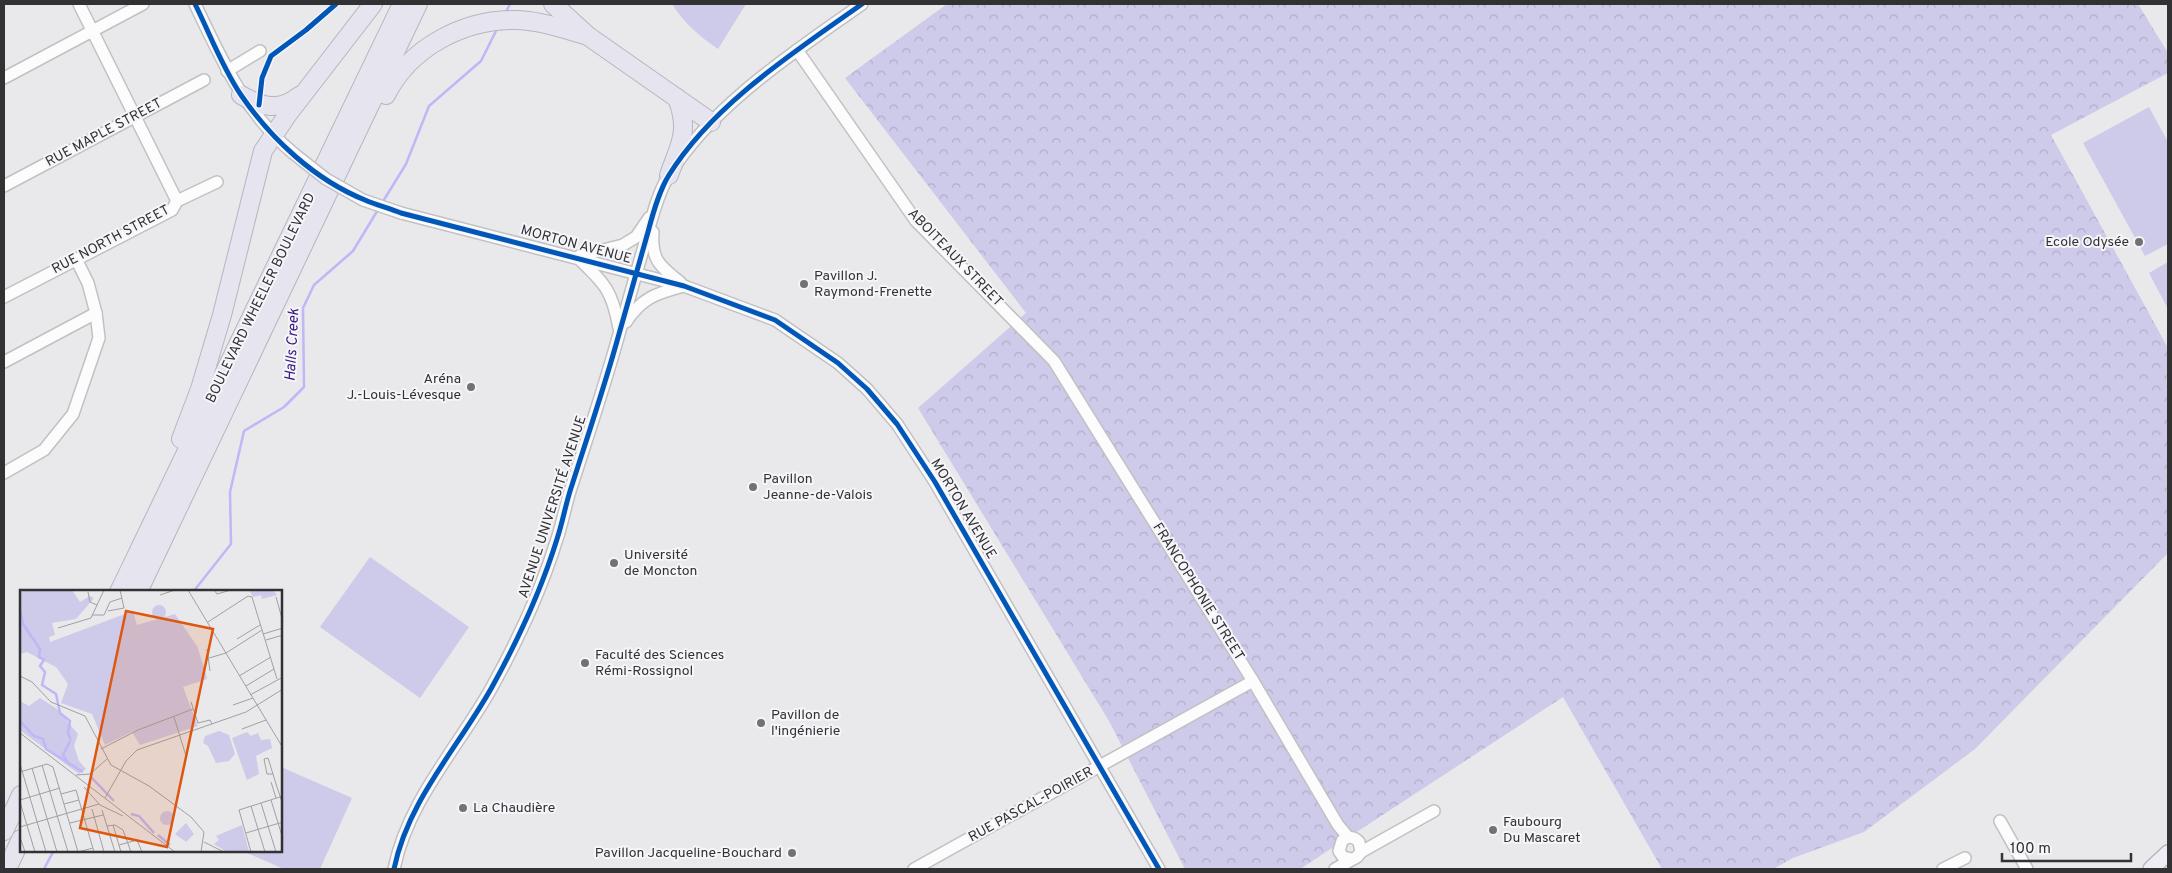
<svg xmlns="http://www.w3.org/2000/svg" width="2172" height="873" font-family="Overpass,sans-serif">
<style>
.green{fill:#cdcaea}
.forest{fill:url(#forest-crowns)}
.lines{fill:none;stroke-linecap:round;stroke-linejoin:round}
.stream{stroke:#bfb7f6;stroke-width:2.5}
.minor-casing{stroke:#c1c1c3;stroke-width:14}
.major-casing{stroke:#b6b5c1;stroke-width:18}
.highway-casing{stroke:#b6b5c1;stroke-width:20}
.minor{stroke:#fcfcfc;stroke-width:11}
.major{stroke:#eeedf4;stroke-width:15}
.highway{stroke:#e5e4ef;stroke-width:18}
.minor-bridge-casing{stroke:#c1c1c3;stroke-width:14;stroke-linecap:butt}
.minor-bridge{stroke:#fcfcfc;stroke-width:11}
.cycleway-casing{stroke:#f5f5fa;stroke-width:8}
.cycleway{stroke:#0057b8;stroke-width:5}
.poi-dot{fill:#727274;stroke:#f5f5fa;stroke-width:2}
.labels{text-anchor:middle;dominant-baseline:central;stroke-width:4;stroke-linejoin:round;paint-order:stroke}
.street-label{font-size:14px;fill:#323234;stroke:#f5f5fa}
.poi-label{font-size:14px;fill:#323234;stroke:#f5f5fa;text-anchor:start}
.water-label{font-size:15px;font-style:italic;fill:#38177e;stroke:#f5f5fa}
.inset-river{fill:none;stroke:#bfb7f6;stroke-width:2.5}
.inset-road{fill:none;stroke:#a0a0a2;stroke-width:1}
.view{fill:#df570e;fill-opacity:0.15;stroke:#df570e;stroke-width:2.5}
.inset-edge{fill:none;stroke:#323234;stroke-width:2.5}
</style>
<defs>
<pattern id="forest-crowns" width="20" height="18" patternUnits="userSpaceOnUse" patternTransform="scale(1.25)"><rect width="20" height="18" fill="#cdcaea"/><path d="M2 6a3 3 0 1 1 6 0M12 15a3 3 0 1 1 6 0" fill="none" stroke="#b0aec9"/></pattern>
</defs>
<rect width="100%" height="100%" fill="#e9e9ec"/>
<g class="green">
<path d="M672,4h74l-28,45c-19,-13 -34,-26 -46,-45z"/>
<polygon points="2149,107 2168,142 2168,244 2145,256 2083,143"/>
<polygon points="2168,262 2168,309 2149,273"/>
<polygon points="370,557 469,627 420,698 320,627"/>
<polygon points="281,767 352,798 320,869 284,869 245,852 281,852"/>
</g>
<polygon class="forest" points="947,4 2138,4 2168,53 2168,73 2051,135 2168,348 2168,553 1975,749 1864,832 1793,858 1773,869 1662,869 1563,697 1300,869 1185,869 1109,721 918,408 1026,313 845,78"/>
<g class="lines">
<g class="stream">
<polyline points="505,14 510,4"/>
<polyline points="382,203 406,164 429,106 481,61 498,27"/>
<polyline points="193,592 231,544 230,492 244,431 284,407 304,387 303,308 314,285 353,251 379,208"/>
<polyline points="44,869 53,852"/>
</g>
<g class="minor-casing">
<g id="minor">
<polyline points="79,4 177,201"/>
<path d="M195,4c26,55 50,109 98,149"/>
<polyline points="797,50 916,221 1054,361 1253,681 1338,825 1348,837"/>
<polyline points="227,71 260,51"/>
<polyline points="4,78 143,4"/>
<polyline points="4,186 204,80"/>
<polyline points="401,213 684,286 775,320 838,363 867,389 897,424 935,482 1159,869"/>
<path d="M653,232c-2,27 6,34 27,50"/>
<polyline points="579,256 623,245 636,237 649,218"/>
<path d="M578,258c27,26 34,32 41,70"/>
<polyline points="4,297 172,210 177,201 217,182"/>
<path d="M626,322c16,-25 32,-29 58,-36"/>
<polyline points="4,362 96,313"/>
<polyline points="4,473 44,450 73,414 99,338 96,313 88,283 76,259"/>
<polyline points="2000,821 2027,869"/>
<polyline points="1361,852 1434,811"/>
<path d="M394,869c14,-69 64,-121 98,-182 26,-47 49,-96 65,-148 6,-18 9,-37 15,-54 16,-50 33,-100 47,-151 10,-34 19,-68 29,-102 5,-19 11,-41 21,-57 44,-71 127,-124 193,-171"/>
<polyline points="914,869 1253,681"/>
<path d="M1335,869l22,-12 4,-5 -2,-10c-5,-6 -12,-6 -17,-1l-3,10 4,6 9,2"/>
<polyline points="1943,869 1965,858"/>
</g>
</g>
<g class="major-casing">
<polyline id="major" points="2151,869 2168,853"/>
</g>
<g class="highway-casing">
<g id="highway">
<polyline points="553,4 588,36 711,122"/>
<path d="M241,95c21,12 38,17 58,1"/>
<path d="M386,95c24,-48 78,-76 131,-75 24,1 48,9 71,16"/>
<path d="M669,175c11,-31 21,-44 8,-77"/>
<polyline points="181,439 200,389 222,315 263,151 288,114 373,4"/>
<polyline points="119,592 402,4"/>
<polyline points="138,592 418,4"/>
<polyline points="4,831 21,795"/>
<polyline points="7,869 21,839"/>
</g>
</g>
<use href="#minor" class="minor"/>
<use href="#major" class="major"/>
<use href="#highway" class="highway"/>
<g class="minor-bridge-casing">
<polyline id="minor-bridge" points="293,153 326,179 363,200 401,213"/>
</g>
<use href="#minor-bridge" class="minor-bridge"/>
<g class="cycleway-casing">
<g id="cycleway">
<path d="M195,4c15,30 27,63 46,91 30,44 74,85 124,105 11,5 24,8 36,13l283,73 91,34 63,43 29,26 30,35 38,58 224,387"/>
<polyline points="259,105 262,78 271,56 306,30 336,4"/>
<path d="M394,869c14,-69 64,-121 98,-182 26,-47 49,-96 65,-148 6,-18 9,-37 15,-54 16,-50 33,-100 47,-151 10,-34 19,-68 29,-102 5,-19 11,-41 21,-57 44,-71 127,-124 193,-171"/>
</g>
</g>
<use href="#cycleway" class="cycleway"/>
</g>
<g class="poi-dot">
<circle cx="2139" cy="242" r="5"/>
<circle cx="804" cy="284" r="5"/>
<circle cx="471" cy="387" r="5"/>
<circle cx="753" cy="487" r="5"/>
<circle cx="614" cy="563" r="5"/>
<circle cx="585" cy="663" r="5"/>
<circle cx="761" cy="723" r="5"/>
<circle cx="463" cy="808" r="5"/>
<circle cx="1493" cy="830" r="5"/>
<circle cx="792" cy="853" r="5"/>
</g>
<g class="labels">
<g class="street-label">
<text transform="translate(104 133) rotate(-28)">RUE MAPLE STREET</text>
<text transform="translate(111 240) rotate(-28)">RUE NORTH STREET</text>
<text transform="translate(576 245) rotate(15)">MORTON AVENUE</text>
<text transform="translate(955 258) rotate(46)">ABOITEAUX STREET</text>
<text transform="translate(261 298) rotate(-64)">BOULEVARD WHEELER BOULEVARD</text>
<text transform="translate(553 507) rotate(-72)">AVENUE UNIVERSITÉ AVENUE</text>
<text transform="translate(963 509) rotate(59)">MORTON AVENUE</text>
<text transform="translate(1198 592) rotate(58)">FRANCOPHONIE STREET</text>
<text transform="translate(1031 805) rotate(-29)">RUE PASCAL-POIRIER</text>
</g>
<g class="poi-label">
<text x="2129" y="242" text-anchor="end">Ecole Odysée</text>
<text x="814" y="276">Pavillon J.<tspan x="814" dy="16">Raymond-Frenette</tspan></text>
<text x="461" y="379" text-anchor="end">Aréna<tspan x="461" dy="16">J.-Louis-Lévesque</tspan></text>
<text x="763" y="479">Pavillon<tspan x="763" dy="16">Jeanne-de-Valois</tspan></text>
<text x="624" y="555">Université<tspan x="624" dy="16">de Moncton</tspan></text>
<text x="595" y="655">Faculté des Sciences<tspan x="595" dy="16">Rémi-Rossignol</tspan></text>
<text x="771" y="715">Pavillon de<tspan x="771" dy="16">l'ingénierie</tspan></text>
<text x="473" y="808">La Chaudière</text>
<text x="1503" y="822">Faubourg<tspan x="1503" dy="16">Du Mascaret</tspan></text>
<text x="782" y="853" text-anchor="end">Pavillon Jacqueline-Bouchard</text>
</g>
<g class="water-label">
<text transform="translate(293 345) rotate(-87)">Halls Creek</text>
</g>
</g>
<g transform="translate(20 590)">
<rect width="262" height="262" fill="#e9e9ec"/>
<path d="M229,0h24l4,5 -15,4 -1,-4 -8,2zM132 22a7 7 0 1 1 14 0a7 7 0 1 1-14 0ZM199,141l10,4 6,19 -6,7 -13,2 -8,-17 -5,-3 2,-7zM140 228a7 7 0 1 1 14 0a7 7 0 1 1-14 0ZM166,233l8,11 -8,8 -11,-8zM222,235l7,27h-22l-13,-8 5,-4 -3,-4z" fill="#cdcaea"/>
<path d="M0,0h52l8,12 10,-6 4,2 -18,21 -24,4 3,12 -6,2 1,5 83,-31 4,14 38,-11 22,32 9,28 1,5 -24,8 15,39 -58,19 -8,-13 -27,13 -13,-31 -31,-11 7,-19 -12,-17 -29,-15 -7,2zM227,142l4,4 7,-3 3,7 9,-1 2,9 -16,8 3,18 -12,6 -15,-42z" fill="#cdcaea"/>
<path d="M20,108l17,11 21,25 -4,12 5,15 7,8 -7,5 -59,-44v-29l9,5z" fill="#cdcaea"/>
<path class="inset-river" d="M0,20l3,14 17,25 -1,8 5,3 -4,6 5,6 -3,13 14,9 4,19 10,8 -2,12 3,7M0,131l14,15 9,3 3,10 37,23M49,174l-6,-9 7,-14M71,187l23,24M111,224l8,2 15,17M138,245l12,10"/>
<path class="inset-road" d="M168,0l95,158M194,0l3,4 14,-4M68,2l2,10 7,3M140,5l15,-5M256,7l7,25M88,21l16,-3 -4,-18M72,25h12l6,-13 12,-4M188,32l40,-26 4,1 25,82M38,38l33,-10 13,-28M243,44l20,-6M217,49l23,-14M246,50l17,-5M187,59l3,22M189,68l17,-5 36,-23M0,86l12,6 19,20 34,14 26,49 38,21 42,31 13,15 -3,20M219,86l32,-19M226,96l28,-17M230,105l33,-18M171,112l7,21 12,-3 2,4M213,115l20,-7M154,127l12,39M222,139l24,-9M0,143l155,119M81,159l37,-19 55,-21M0,174l26,88M22,175l26,87M12,178l25,84M0,182l27,-8 6,3 25,85M253,184h-6l-3,-15 4,-1 9,29 6,18M56,185l14,-1 17,-15M251,192l5,16M64,197l16,18 23,11M41,204l15,-4 18,62M85,208l21,-37 11,-11 109,-38 37,-23M0,210l40,-12M251,210l12,39M0,212l15,50M241,213l15,49M44,214l15,-4M231,216l14,46M72,219l12,43M82,220l13,42M50,233l33,-8M93,235l8,27M87,236l8,-1 8,5 8,22M0,237l79,-23M226,243l37,-11M0,247l5,15M184,252l20,10M99,255l18,-5 5,12M58,262l15,-4M231,262l-12,-42 44,-14"/>
<path class="view" d="M106,21l87,18 -46,218 -87,-19z"/>
<rect width="262" height="262" class="inset-edge"/>
</g>
<rect width="2172" height="873" fill="none" stroke="#323234" stroke-width="10"/>
<path d="M2002 853v8h129v-8" fill="none" stroke="#323234" stroke-width="2.5"/>
<text x="2010" y="853" font-size="15" fill="#323234" stroke="#f5f5fa" stroke-width="4" paint-order="stroke">100 m</text>
</svg>
